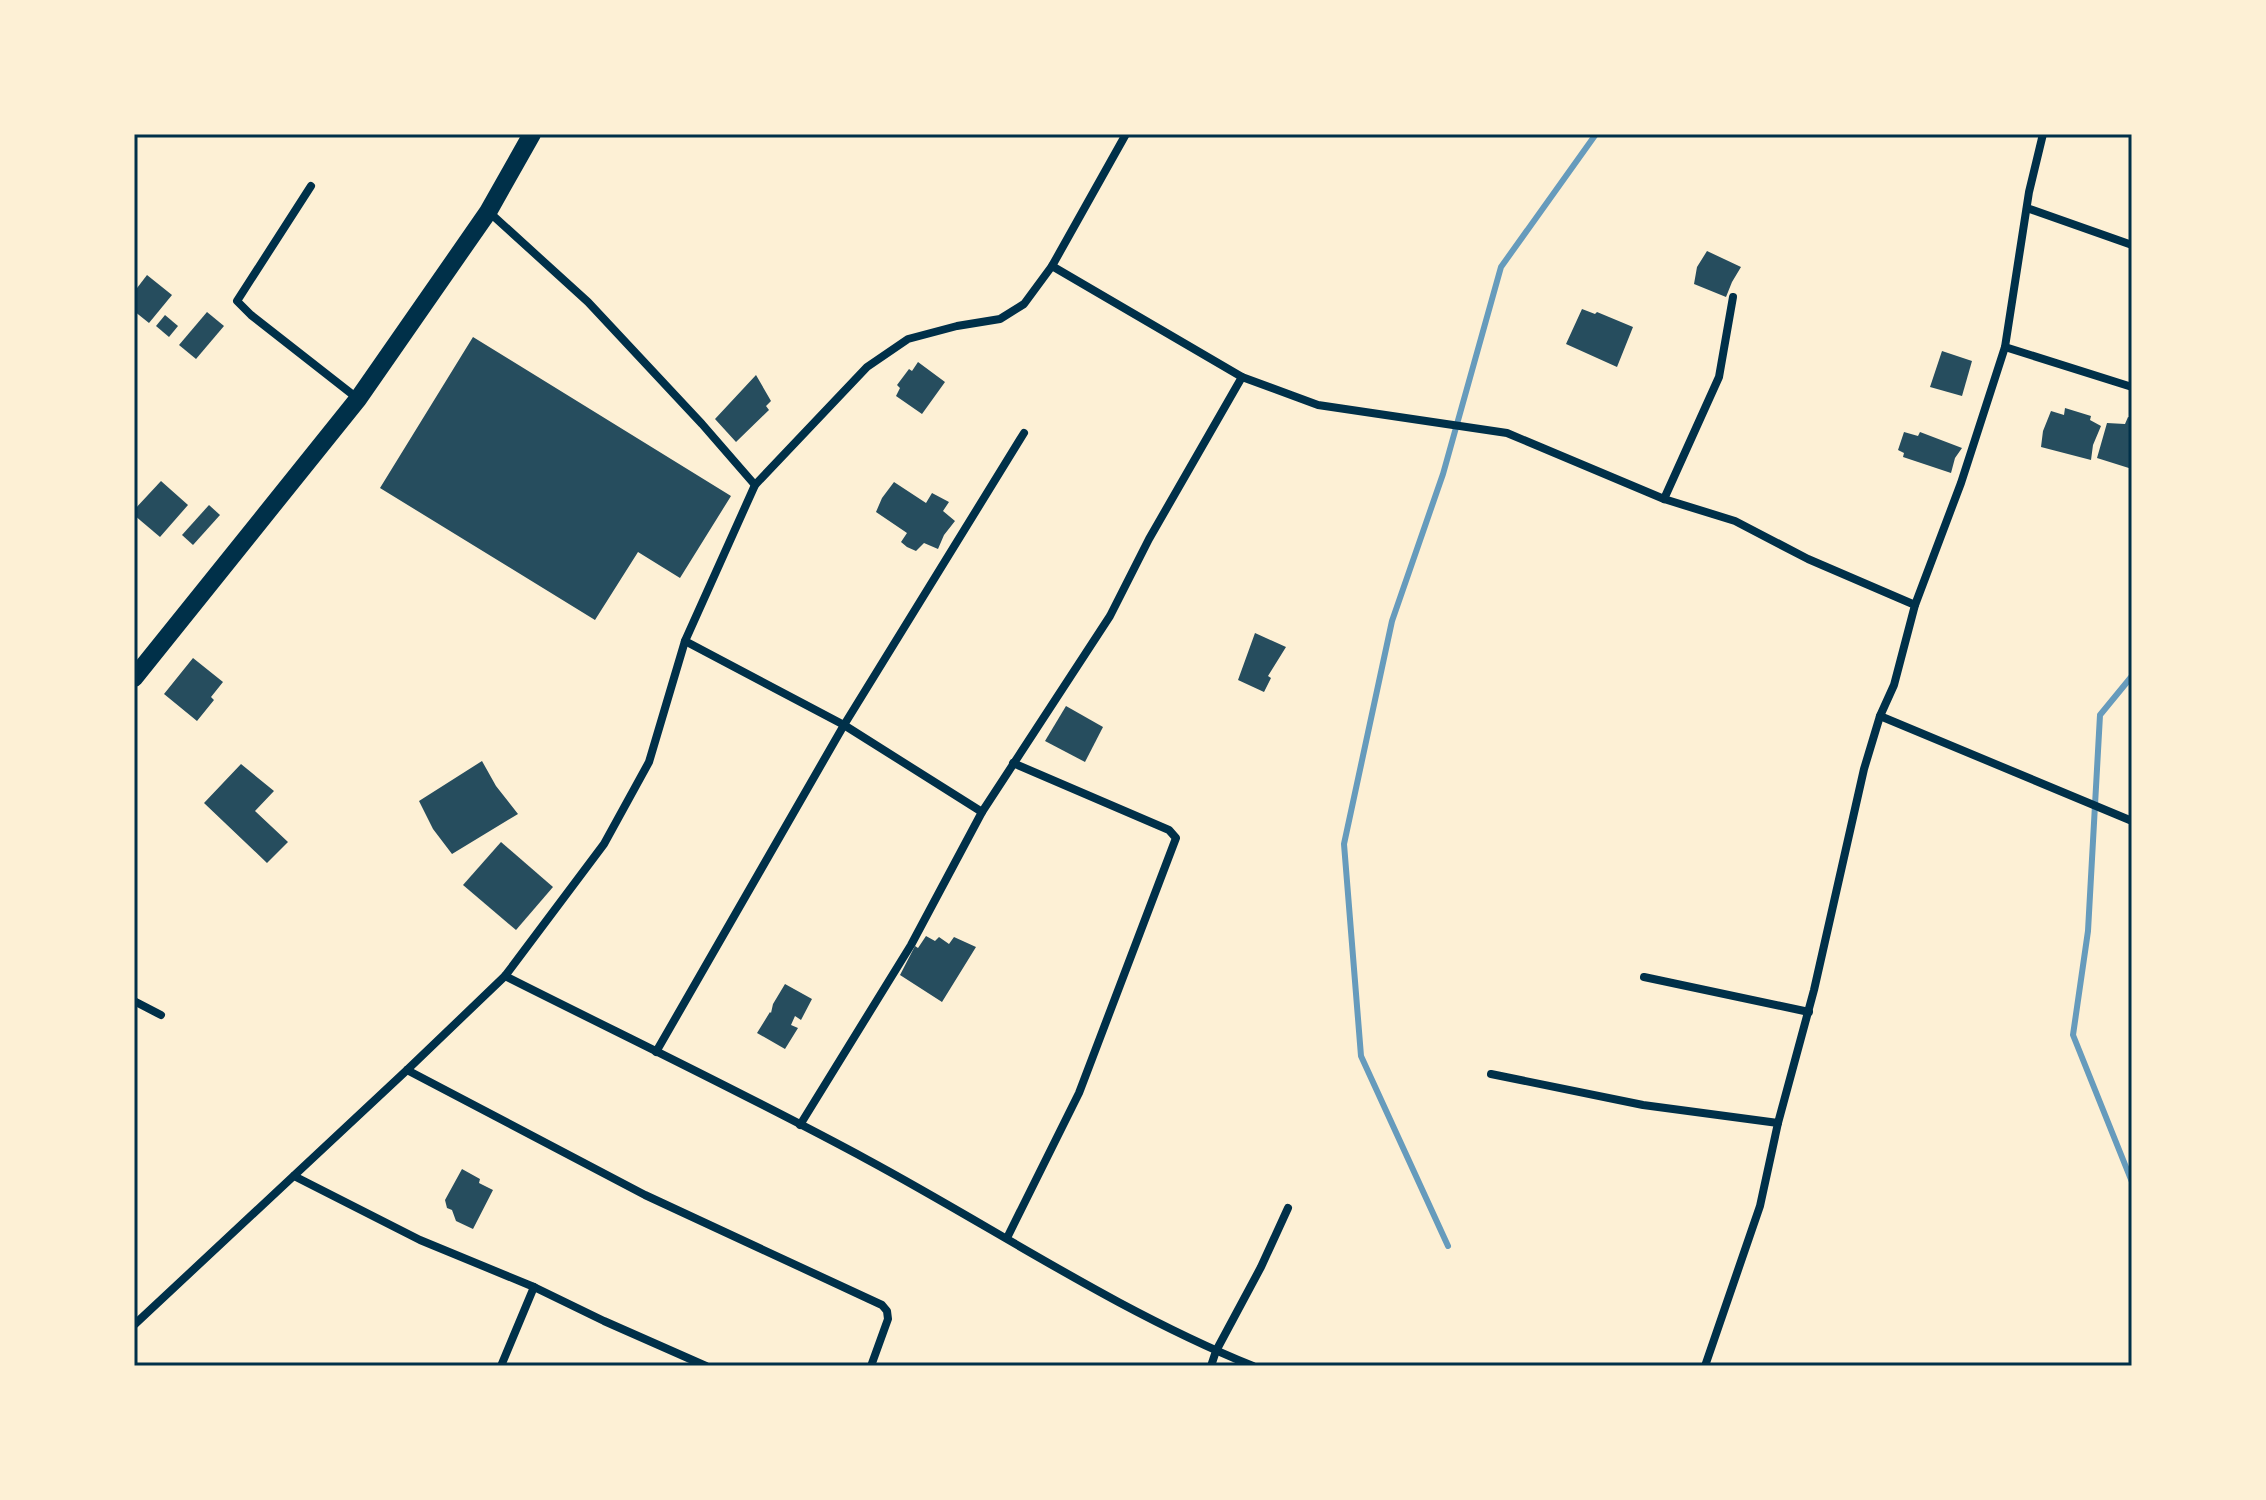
<svg xmlns="http://www.w3.org/2000/svg" width="2266" height="1500" font-family="'Varela Round',sans-serif">
<style>
.lines{fill:none;stroke-linecap:round;stroke-linejoin:round}
.stream{stroke:#669bbc;stroke-width:6}
.building{fill:#264d5e}
.minor{stroke:#003049;stroke-width:8}
.primary{stroke:#003049;stroke-width:18}
.neatline{fill:none;stroke:#003049;stroke-width:3}
</style>
<rect width="100%" height="100%" fill="#fdf0d5"/>
<g class="lines">
<g class="stream">
<polyline points="2132,676 2100,715 2088,931 2073,1035 2132,1182"/>
<polyline points="1448,1246 1361,1056 1344,844 1392,621 1443,474 1501,267 1596,134"/>
</g>
</g>
<g class="building">
<polygon points="1707,251 1741,267 1732,282 1726,297 1694,284 1697,267"/>
<polygon points="147,275 172,295 149,323 134,311 134,292"/>
<polygon points="1582,309 1595,314 1597,312 1633,327 1617,367 1566,344"/>
<polygon points="207,312 224,326 196,359 179,345"/>
<polygon points="165,315 178,326 169,337 156,326"/>
<polygon points="473,337 731,496 680,578 638,552 595,620 380,488"/>
<polygon points="1942,351 1972,361 1962,396 1930,387"/>
<polygon points="918,362 945,382 922,414 896,396 900,388 897,385 909,369 912,371"/>
<polygon points="756,375 771,401 766,406 769,410 736,442 715,419"/>
<polygon points="2065,408 2091,416 2090,420 2101,426 2093,445 2091,460 2041,447 2043,431 2051,411 2064,415"/>
<polygon points="2128,417 2132,418 2132,469 2097,458 2107,423 2125,424"/>
<polygon points="1904,432 1918,436 1920,432 1962,448 1955,458 1951,473 1903,457 1904,453 1898,450"/>
<polygon points="161,481 188,505 160,537 134,515 134,510"/>
<polygon points="894,482 926,503 932,493 949,502 943,511 955,521 944,535 938,549 924,543 916,551 907,547 901,542 907,533 876,512 882,498"/>
<polygon points="209,505 220,515 193,545 182,535"/>
<polygon points="1255,633 1286,647 1268,676 1271,678 1264,692 1238,680"/>
<polygon points="193,658 223,682 211,697 214,700 197,721 164,694"/>
<polygon points="1066,706 1103,727 1085,762 1045,741"/>
<polygon points="482,761 496,786 518,814 452,854 433,829 419,801"/>
<polygon points="241,764 274,791 255,811 288,842 267,863 204,803"/>
<polygon points="501,842 553,887 516,930 463,885"/>
<polygon points="926,936 935,941 939,937 949,944 954,937 976,947 942,1002 900,975 915,946 918,948"/>
<polygon points="785,984 812,999 801,1020 795,1016 791,1025 798,1028 785,1049 757,1033 770,1012 771,1013 773,1004"/>
<polygon points="462,1169 480,1179 479,1183 493,1190 473,1229 456,1221 452,1210 447,1208 445,1200"/>
</g>
<g class="lines">
<g class="minor">
<polyline points="311,186 237,301 251,315 357,398"/>
<polyline points="2027,208 2132,245"/>
<polyline points="489,212 588,302 702,424 755,485"/>
<polyline points="1052,266 1242,377 1318,405 1507,433 1664,499 1735,521 1808,559 1915,605"/>
<polyline points="2005,347 2132,387"/>
<polyline points="1664,499 1719,377 1733,297"/>
<polyline points="685,641 844,725 982,812"/>
<polyline points="1880,716 2132,821"/>
<path d="M505,976c121,61 243,119 363,184 128,69 249,151 385,206"/>
<polyline points="1644,977 1809,1012"/>
<polyline points="134,1001 161,1015"/>
<polyline points="656,1052 844,725 1024,433"/>
<polyline points="407,1070 645,1195 882,1305 887,1311 888,1319 871,1366"/>
<polyline points="1491,1074 1643,1105 1778,1123"/>
<polyline points="800,1125 911,945 982,812 1110,616 1149,539 1242,377"/>
<polyline points="294,1176 420,1240 534,1287 604,1321 706,1366"/>
<polyline points="1007,1238 1079,1093 1176,838 1169,830 1013,763"/>
<polyline points="134,1325 407,1070 505,976 604,844 649,762 685,641 755,485 867,367 908,339 957,326 1000,319 1024,304 1052,266 1126,134"/>
<polyline points="501,1366 534,1287"/>
<polyline points="1211,1366 1216,1351 1261,1267 1288,1208"/>
<polyline points="1705,1366 1760,1206 1778,1123 1814,990 1864,769 1880,716 1894,685 1915,605 1961,483 2005,347 2029,192 2043,134"/>
</g>
<polyline class="primary" points="134,678 358,399 488,212 532,134"/>
</g>
<rect width="2266" height="1500" fill="none" stroke="#fdf0d5" stroke-width="272"/>
<rect x="136" y="136" width="1994" height="1228" class="neatline"/>
</svg>
